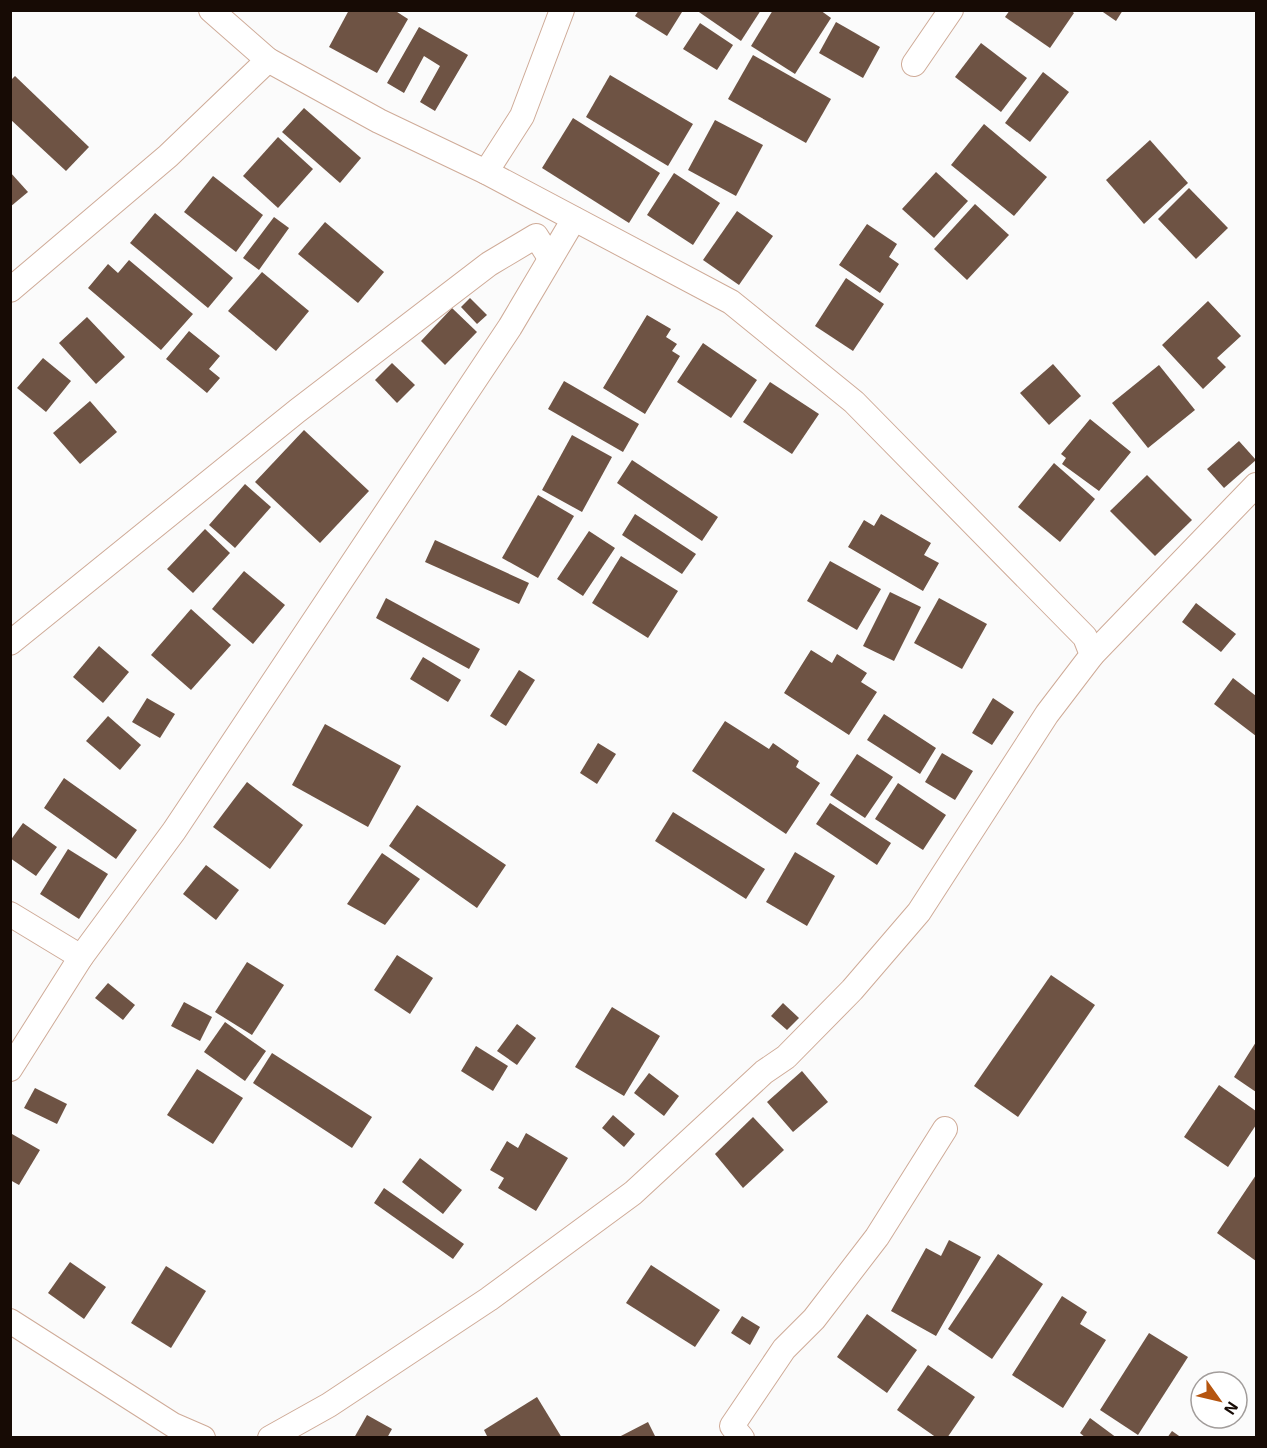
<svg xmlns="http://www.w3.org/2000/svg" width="1267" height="1448" font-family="'Exo 2',sans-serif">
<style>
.building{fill:#6e5344}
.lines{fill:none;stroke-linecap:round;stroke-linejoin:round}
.street-casing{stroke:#cfab98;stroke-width:26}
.street{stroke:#fff;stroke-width:24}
</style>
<rect width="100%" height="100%" fill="#fbfbfb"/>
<g class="building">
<polygon points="349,10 394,10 408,19 377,73 329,47"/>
<polygon points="639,10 680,10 682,12 667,36 635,16"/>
<polygon points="696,10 761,10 741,41"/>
<polygon points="773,10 820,10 831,18 795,74 751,46"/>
<polygon points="1010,10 1070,10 1074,13 1050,48 1005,17"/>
<polygon points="1100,10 1123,10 1116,21"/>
<polygon points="836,22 880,47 863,78 819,53"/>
<polygon points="700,23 733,45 717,70 683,49"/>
<polygon points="419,27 468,55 435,111 420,102 440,66 424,56 404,93 387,83"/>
<polygon points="981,43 1027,78 1001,112 955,77"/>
<polygon points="753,55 831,99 806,143 728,99"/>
<polygon points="1043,72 1069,92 1030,142 1005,123"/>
<polygon points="610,75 693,124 668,166 586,117"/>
<polygon points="15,76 89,147 66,171 10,119 10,81"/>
<polygon points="304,108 361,158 340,183 282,132"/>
<polygon points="573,118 660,173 629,223 542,168"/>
<polygon points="715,120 763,145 736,196 688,170"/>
<polygon points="984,124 1047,177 1014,216 951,165"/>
<polygon points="278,137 313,169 278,208 243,176"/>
<polygon points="1150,140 1188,183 1144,224 1106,180"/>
<polygon points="10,172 28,192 10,207"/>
<polygon points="936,172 968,201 934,238 902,209"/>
<polygon points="674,173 720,203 693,245 647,215"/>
<polygon points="213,176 263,215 236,252 184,212"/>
<polygon points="1189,188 1228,228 1196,259 1158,219"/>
<polygon points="975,204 1009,235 967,280 934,249"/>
<polygon points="737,211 773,236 739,285 703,260"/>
<polygon points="155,213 233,278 208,308 130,243"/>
<polygon points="274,217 289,228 259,270 243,258"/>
<polygon points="325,222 384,272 358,303 298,254"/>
<polygon points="867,224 897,244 889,257 899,264 880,293 839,265"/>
<polygon points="129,260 193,314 161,350 88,288 108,264 118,273"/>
<polygon points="262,272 309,311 276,351 228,311"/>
<polygon points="846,278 884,304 853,351 815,326"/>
<polygon points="470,298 487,315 477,324 461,307"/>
<polygon points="1208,301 1241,336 1217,358 1226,367 1203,389 1162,345"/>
<polygon points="452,308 477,332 445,365 421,341"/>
<polygon points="647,315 671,329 666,337 677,344 672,351 680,356 645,414 603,388"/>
<polygon points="87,317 125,357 96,384 59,343"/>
<polygon points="189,331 220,356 209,369 220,378 207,393 166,359"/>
<polygon points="703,343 757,380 731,418 677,382"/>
<polygon points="43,358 71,381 46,412 17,388"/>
<polygon points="392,363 415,385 397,403 375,380"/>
<polygon points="1053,364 1081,396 1049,425 1020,393"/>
<polygon points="1159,365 1195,410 1148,448 1112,403"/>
<polygon points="564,381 639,424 623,452 548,409"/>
<polygon points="770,382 819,414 792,454 743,422"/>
<polygon points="90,401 117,432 80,464 53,433"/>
<polygon points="1090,419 1131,452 1099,491 1062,464 1066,458 1061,454"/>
<polygon points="304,430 369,491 320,543 255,482"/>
<polygon points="572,435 612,457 582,512 542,490"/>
<polygon points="1239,441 1256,460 1224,488 1207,469"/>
<polygon points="632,460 718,517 702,541 617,483"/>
<polygon points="1054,463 1095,499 1060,542 1018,507"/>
<polygon points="1147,475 1192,520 1155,556 1110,511"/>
<polygon points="245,484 271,507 235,548 209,525"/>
<polygon points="538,495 574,516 538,578 502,558"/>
<polygon points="635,514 696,554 682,574 622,535"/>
<polygon points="881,514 931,543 924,555 939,563 923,591 848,547 864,520 874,526"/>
<polygon points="205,529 230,553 193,593 167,569"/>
<polygon points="589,531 615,548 583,596 557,579"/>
<polygon points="435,540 529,583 519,604 425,562"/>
<polygon points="621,556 678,591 648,638 592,603"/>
<polygon points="830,561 881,589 857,630 807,601"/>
<polygon points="244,571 285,605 253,644 212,609"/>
<polygon points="890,592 921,607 894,661 863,646"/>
<polygon points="386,598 480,649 469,669 376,618"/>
<polygon points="939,598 987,624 962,669 914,643"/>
<polygon points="1196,603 1236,634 1221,652 1182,622"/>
<polygon points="191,609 231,645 191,690 151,655"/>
<polygon points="99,646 129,672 103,703 73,677"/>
<polygon points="811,650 832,663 837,654 867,673 861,682 877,692 849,735 784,693"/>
<polygon points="423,657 461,680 448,702 410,679"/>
<polygon points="519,670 535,680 506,726 490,716"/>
<polygon points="1233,678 1256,696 1256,736 1214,704"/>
<polygon points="147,698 175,714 160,738 132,722"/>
<polygon points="993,698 1014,712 992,745 972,733"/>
<polygon points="884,714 936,748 920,774 867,740"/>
<polygon points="108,716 141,745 120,770 86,741"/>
<polygon points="725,721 769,749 773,743 799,761 796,767 820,783 786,834 692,771"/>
<polygon points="325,724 401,766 368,827 292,785"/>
<polygon points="598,743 616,754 597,784 580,773"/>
<polygon points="942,753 973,771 955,800 925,782"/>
<polygon points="857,754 893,777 865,818 830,795"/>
<polygon points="64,778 137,830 116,859 44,808"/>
<polygon points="247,782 303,825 270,869 213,827"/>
<polygon points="898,783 946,815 923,850 875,819"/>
<polygon points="830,803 891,843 877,865 816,824"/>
<polygon points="417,805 506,865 477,908 389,846"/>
<polygon points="673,812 765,869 746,899 655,841"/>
<polygon points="23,823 57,847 36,876 10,858 10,841"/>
<polygon points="68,849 108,874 79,919 40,894"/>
<polygon points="795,852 835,876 807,926 766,902"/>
<polygon points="382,853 420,879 385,925 347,904"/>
<polygon points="206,865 239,890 216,920 183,894"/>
<polygon points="397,955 433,978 410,1014 374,990"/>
<polygon points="247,962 284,985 252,1035 215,1012"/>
<polygon points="1051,975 1095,1005 1018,1117 974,1086"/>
<polygon points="108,983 135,1005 123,1020 95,998"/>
<polygon points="184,1002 212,1017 200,1041 171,1026"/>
<polygon points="783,1003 799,1018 787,1030 771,1016"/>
<polygon points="612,1007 660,1036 624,1096 575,1067"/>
<polygon points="225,1022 266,1051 245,1081 204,1052"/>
<polygon points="517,1024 536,1038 517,1065 497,1051"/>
<polygon points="1256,1042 1256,1092 1234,1077"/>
<polygon points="476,1046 508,1066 493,1091 461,1071"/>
<polygon points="272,1053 372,1117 352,1148 253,1083"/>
<polygon points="197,1069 243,1098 213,1144 167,1115"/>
<polygon points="802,1071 828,1102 793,1132 767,1102"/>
<polygon points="649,1073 679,1096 664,1116 634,1093"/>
<polygon points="1219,1085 1256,1111 1256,1125 1228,1167 1184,1137"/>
<polygon points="35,1088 67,1104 57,1124 24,1108"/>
<polygon points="613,1115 635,1134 624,1147 602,1128"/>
<polygon points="753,1117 784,1150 743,1188 715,1154"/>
<polygon points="526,1133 568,1158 536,1211 498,1188 504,1178 490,1170 507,1141 518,1148"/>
<polygon points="12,1134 40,1150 19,1185 10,1180"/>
<polygon points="420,1158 462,1190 443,1214 402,1182"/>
<polygon points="1256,1175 1256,1261 1217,1233"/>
<polygon points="384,1188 464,1244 453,1259 374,1203"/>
<polygon points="949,1240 981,1257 936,1336 891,1311 926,1248 941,1256"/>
<polygon points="998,1254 1043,1284 992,1359 948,1329"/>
<polygon points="70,1262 106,1287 84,1319 48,1293"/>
<polygon points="651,1265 720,1310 695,1347 626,1303"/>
<polygon points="166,1266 206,1291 171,1348 131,1323"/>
<polygon points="1062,1296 1087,1312 1080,1324 1106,1340 1063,1408 1012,1375"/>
<polygon points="867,1314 917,1350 887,1393 837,1357"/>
<polygon points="742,1316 760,1327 750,1345 731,1333"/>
<polygon points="1149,1333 1188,1357 1138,1435 1100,1410"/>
<polygon points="928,1365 975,1397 947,1438 937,1438 897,1410"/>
<polygon points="537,1397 562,1438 488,1438 484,1430"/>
<polygon points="367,1415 392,1429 387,1438 354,1438"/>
<polygon points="1090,1418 1117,1438 1086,1438 1080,1433"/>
<polygon points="648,1422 656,1438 617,1438"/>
<polygon points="1172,1431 1182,1438 1167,1438"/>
</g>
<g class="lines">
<g class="street-casing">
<g id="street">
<polyline points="211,10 268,60 379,121 486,172 731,302 854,402 1085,637 1092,655 1047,714 919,912 852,990 786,1057 764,1072 633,1193 489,1299 329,1405 270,1438"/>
<polyline points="914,64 951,10"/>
<polyline points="486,172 522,116 562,10"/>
<polyline points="10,290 168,156 268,60"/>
<polyline points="10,643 297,411 489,264 536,236 550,258"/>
<polyline points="1092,655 1256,485"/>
<polyline points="10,914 81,957"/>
<polyline points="10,1069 81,957 174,831 510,327 574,219"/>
<polyline points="10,1321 173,1425 203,1438"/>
<polyline points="742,1438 732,1426 784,1349 814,1319 877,1237 945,1129"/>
</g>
</g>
<use href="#street" class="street"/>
</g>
<rect width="1267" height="1448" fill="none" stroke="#170b05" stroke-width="24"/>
<g transform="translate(1219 1400) rotate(124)"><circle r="28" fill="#ffffff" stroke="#a29d9b" stroke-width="1.5"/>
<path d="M0-4.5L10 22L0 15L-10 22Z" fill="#b5550f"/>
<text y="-9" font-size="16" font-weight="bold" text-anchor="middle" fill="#170b05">N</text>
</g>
</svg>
